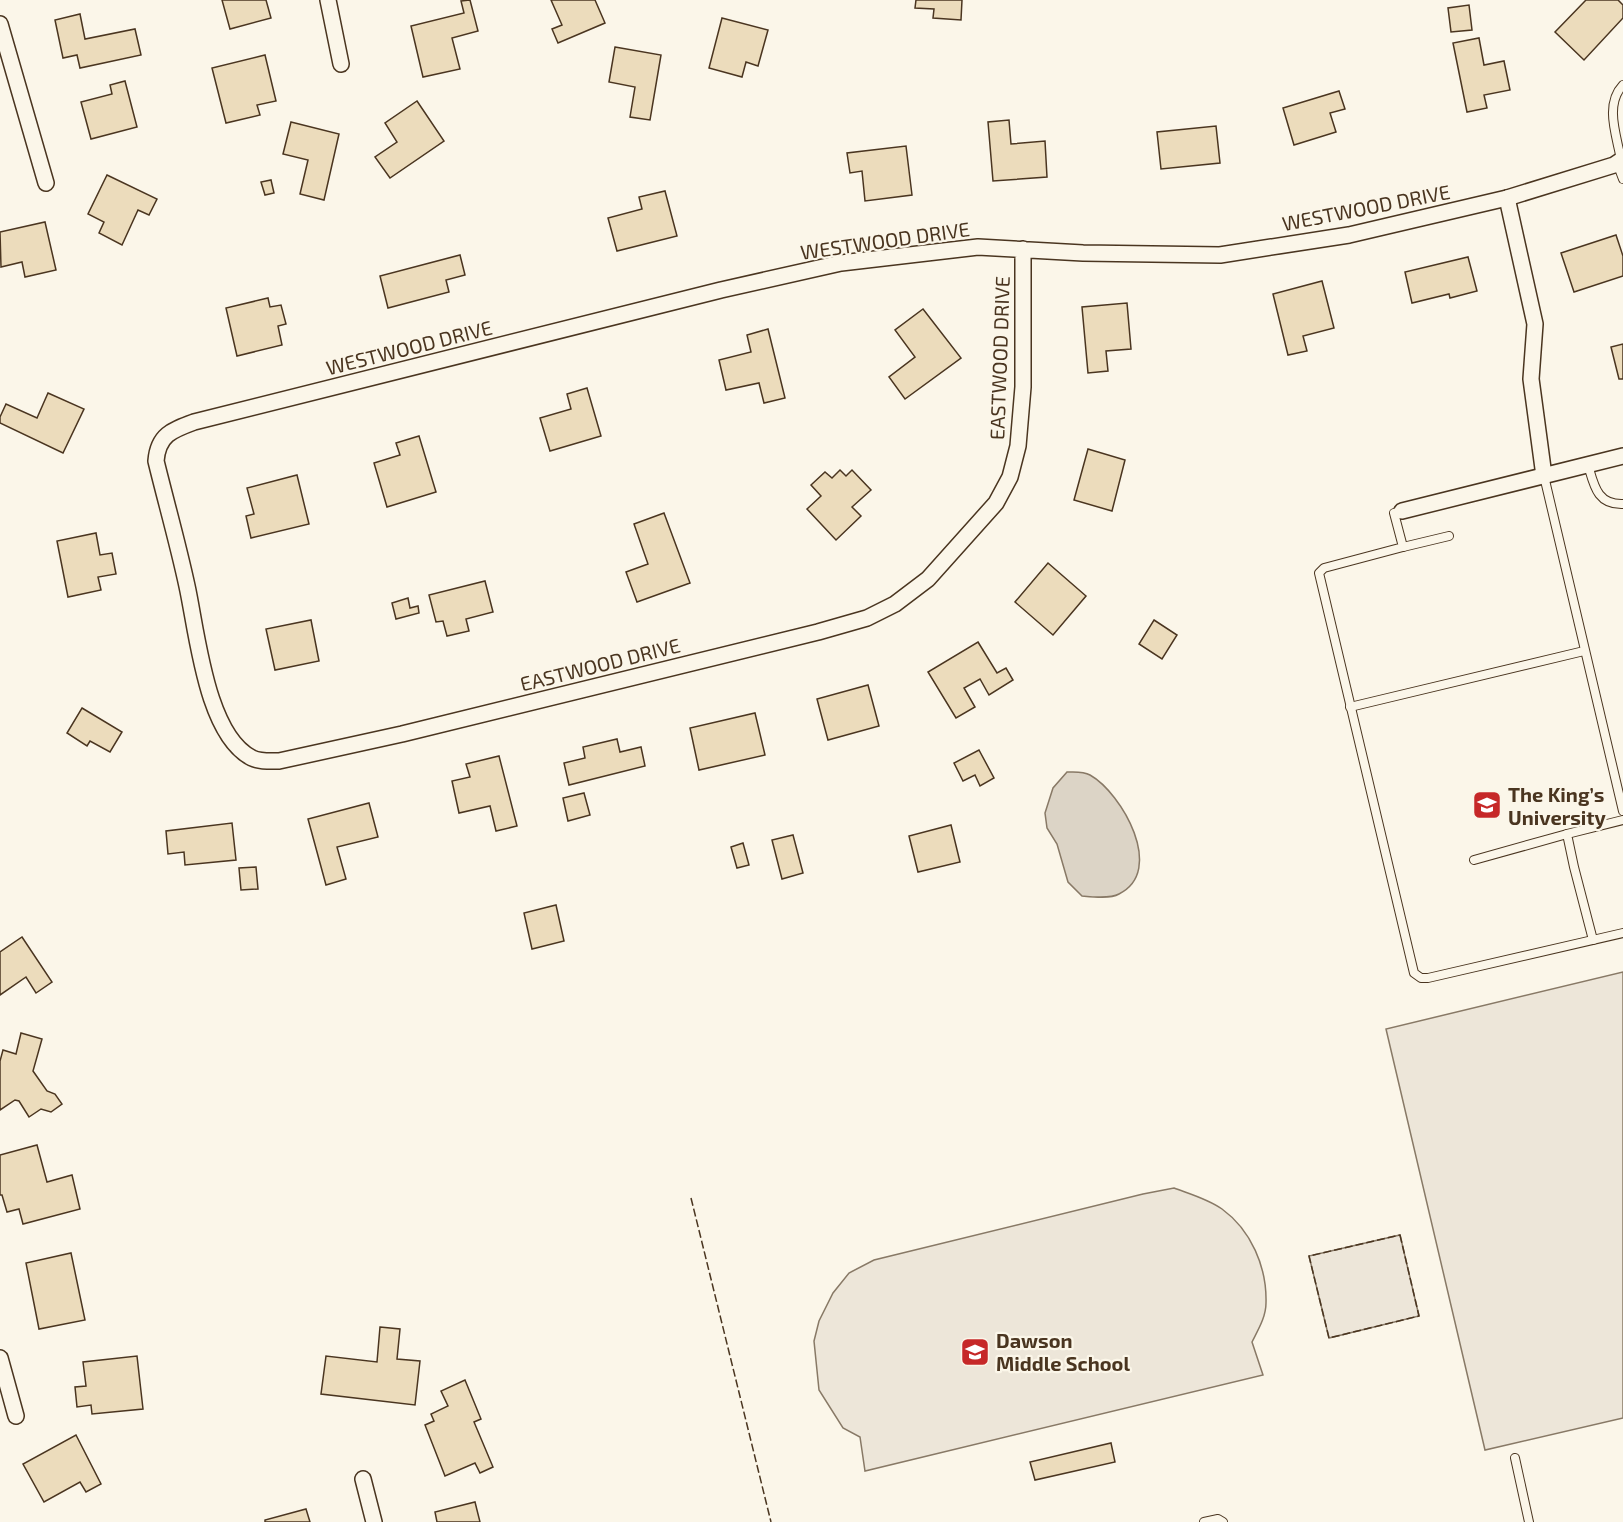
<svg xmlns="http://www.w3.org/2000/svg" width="1623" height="1522" font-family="'Exo 2',sans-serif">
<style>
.green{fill:#ede6d9;stroke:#887966;stroke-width:1.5}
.water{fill:#dcd4c6;stroke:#887966;stroke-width:1.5}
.building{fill:#ecdcbc;stroke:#4a3520;stroke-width:1.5}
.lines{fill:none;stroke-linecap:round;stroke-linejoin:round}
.lane-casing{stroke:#4a3520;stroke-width:10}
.street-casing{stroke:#4a3520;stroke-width:18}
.lane{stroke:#fbf6e9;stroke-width:8}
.street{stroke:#fbf6e9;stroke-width:15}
.fence{stroke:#4a3520;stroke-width:1.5;stroke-dasharray:8 3;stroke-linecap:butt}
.labels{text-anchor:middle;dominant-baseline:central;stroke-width:4.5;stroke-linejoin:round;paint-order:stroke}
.street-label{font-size:20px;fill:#4a3520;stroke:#fbf6e9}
.poi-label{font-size:20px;font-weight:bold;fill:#4a3520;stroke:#fbf6e9;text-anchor:start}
</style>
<rect width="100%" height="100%" fill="#fbf6e9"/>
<g class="green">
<polygon points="1623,972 1623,1418 1485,1450 1386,1029"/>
<path d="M1174,1188c16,6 34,11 48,21 29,21 45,58 44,94 0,14 -8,27 -14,39l11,33 -398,96 -5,-34 -17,-9 -24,-38 -5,-49 5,-20 14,-28 16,-20 25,-13 269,-66z"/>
<polygon points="1400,1235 1419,1316 1329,1338 1309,1256"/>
</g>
<path class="water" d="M1067,772c8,0 16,-1 23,3 32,18 76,96 29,119 -9,5 -26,3 -37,2l-14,-14 -11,-38 -10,-16 -2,-15 8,-25z"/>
<g class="building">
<polygon points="222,0 266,0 271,18 230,29"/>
<polygon points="470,0 478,31 452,38 460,69 423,77 411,26 464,13 461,1"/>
<polygon points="551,0 595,0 605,23 558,43 552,29 562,25"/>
<polygon points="916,0 962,0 961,20 933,18 934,9 915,8"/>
<polygon points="1586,0 1618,0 1623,5 1623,18 1584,60 1555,32"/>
<polygon points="1469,5 1472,30 1451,32 1448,8"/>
<polygon points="80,14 85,39 135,29 141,55 80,68 77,55 63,58 55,20"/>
<polygon points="722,18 768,30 758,66 746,62 742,77 709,68"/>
<polygon points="1479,38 1484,65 1504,61 1510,90 1484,95 1487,108 1467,112 1453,43"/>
<polygon points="615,47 661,55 650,120 630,117 635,87 609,82"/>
<polygon points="265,55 276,101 257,105 260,115 226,123 212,68"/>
<polygon points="125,81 137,127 91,139 81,102 112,94 110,85"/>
<polygon points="1339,91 1345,109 1330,113 1336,132 1294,145 1283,108"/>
<polygon points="417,101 444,141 390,178 375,157 397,142 385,123"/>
<polygon points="1009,120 1011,144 1045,141 1047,177 993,181 988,122"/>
<polygon points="291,122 339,134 324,200 300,194 308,160 283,154"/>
<polygon points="1216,126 1220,163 1161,169 1157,132"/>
<polygon points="906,146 912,195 865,201 862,171 850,173 847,153"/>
<polygon points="107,175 157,199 149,215 138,210 122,245 99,233 104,222 88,214"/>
<polygon points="271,180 274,193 265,195 261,182"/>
<polygon points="665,191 677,236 617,251 608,218 642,209 639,197"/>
<polygon points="45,222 56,270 25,277 22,262 1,267 0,232"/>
<polygon points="1616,235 1623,256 1623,276 1574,292 1561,253"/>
<polygon points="460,255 465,275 446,280 449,292 388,308 380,276"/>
<polygon points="1468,257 1477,291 1450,298 1449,294 1412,303 1405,272"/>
<polygon points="1322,281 1334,328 1303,336 1307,351 1288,355 1273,294"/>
<polygon points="268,298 270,307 281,305 286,324 278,326 282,345 237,356 226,308"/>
<polygon points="1127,303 1131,349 1106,351 1108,371 1088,373 1082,307"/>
<polygon points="923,309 961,358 905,399 889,377 915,357 895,330"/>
<polygon points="768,329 785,398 764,403 759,383 726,390 719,360 751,352 747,335"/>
<polygon points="1623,344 1623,379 1619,379 1611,347"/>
<polygon points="587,388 601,436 550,451 540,418 571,409 567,394"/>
<polygon points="48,393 84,409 63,453 0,423 0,417 6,404 37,418"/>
<polygon points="419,436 436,492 387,507 374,463 400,455 396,443"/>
<polygon points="1088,449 1125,460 1112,511 1074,500"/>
<polygon points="840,470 846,476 852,470 871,490 852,507 861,516 836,540 807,509 821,496 811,485 825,472 832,478"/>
<polygon points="297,475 309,524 251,538 246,516 254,514 247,488"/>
<polygon points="664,513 690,583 637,602 626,572 648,564 634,524"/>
<polygon points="96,533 100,555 112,553 116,574 98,577 101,590 68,597 57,541"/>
<polygon points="1048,563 1086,596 1053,635 1015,602"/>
<polygon points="485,581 493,612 466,619 469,631 447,636 443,621 436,622 429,595"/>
<polygon points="408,598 410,608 418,606 419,613 396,619 392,603"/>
<polygon points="311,620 319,661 275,670 266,629"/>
<polygon points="1154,620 1177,635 1162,659 1139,644"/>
<polygon points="978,642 997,673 1006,668 1013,680 989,695 980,679 964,688 975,707 956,718 928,672"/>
<polygon points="868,685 879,726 828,740 817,699"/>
<polygon points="82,708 122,732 110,752 90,741 87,746 67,733"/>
<polygon points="755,713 765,755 699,770 690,728"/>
<polygon points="617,739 620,752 641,747 645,766 569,785 564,763 585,758 583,747"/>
<polygon points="979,750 994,778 980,786 975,775 963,781 954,763"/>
<polygon points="499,756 517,826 496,831 490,806 459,813 452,781 470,777 466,764"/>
<polygon points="584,793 590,815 568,821 563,798"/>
<polygon points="369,803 378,837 337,847 346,879 326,885 308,819"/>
<polygon points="232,823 236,860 185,865 184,852 168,854 166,831"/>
<polygon points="951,825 960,862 918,872 909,836"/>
<polygon points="793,835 803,873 782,879 772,840"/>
<polygon points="743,843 749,865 737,868 731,847"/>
<polygon points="256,867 258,889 241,890 239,868"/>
<polygon points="556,905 564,941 532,949 524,913"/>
<polygon points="22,937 52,982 36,993 26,977 0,995 0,952"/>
<polygon points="21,1033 42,1039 33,1071 47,1091 55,1094 62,1104 51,1112 41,1109 29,1117 19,1101 15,1100 0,1110 0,1061 3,1050 16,1054"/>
<polygon points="37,1145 47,1182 72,1175 80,1209 23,1224 19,1209 7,1212 2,1195 0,1195 0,1155"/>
<polygon points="71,1253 85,1320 39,1329 26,1263"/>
<polygon points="380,1327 400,1329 397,1359 420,1361 415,1405 321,1394 326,1356 377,1362"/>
<polygon points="137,1356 143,1409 92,1414 91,1405 77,1407 75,1387 86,1386 83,1362"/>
<polygon points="465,1380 481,1419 474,1422 493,1467 480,1473 475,1463 445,1476 425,1425 434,1421 431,1414 448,1406 441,1391"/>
<polygon points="76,1435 101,1484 86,1492 80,1482 44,1502 23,1464"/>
<polygon points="1111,1443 1115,1462 1035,1480 1030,1462"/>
<polygon points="475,1502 480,1522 437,1522 435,1512"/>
<polygon points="306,1509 310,1522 265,1522 265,1520"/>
</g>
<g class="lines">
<g class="lane-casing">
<g id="lane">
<path d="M1621,160c-4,-24 -17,-55 2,-75"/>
<polyline points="1617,163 1623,179"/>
<path d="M1588,465c6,20 9,40 35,39"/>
<polyline points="1544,476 1623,811"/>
<polyline points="1402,511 1394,513 1403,547 1324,568 1319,573 1414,973 1421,978 1428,978 1623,933"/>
<polyline points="1403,547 1449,536"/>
<polyline points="1350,707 1584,651"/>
<polyline points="1474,860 1567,834"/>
<polyline points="1593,940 1574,867 1567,834 1623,820"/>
<polyline points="1515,1458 1529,1522"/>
<polyline points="1204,1522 1218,1519 1223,1522"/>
</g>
</g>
<g class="street-casing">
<g id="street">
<polyline points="328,0 341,64"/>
<polyline points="0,24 46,183"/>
<polyline points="1507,198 1535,324 1531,379 1544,476"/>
<path d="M1023,249v138l-5,59 -8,31 -14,26 -68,76 -33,25 -28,14 -49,14 -416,102 -123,27c-9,0 -19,1 -27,-3 -46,-23 -55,-127 -65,-172 -9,-42 -21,-84 -31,-125 2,-26 16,-31 38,-39l527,-132 120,-27 137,-16 105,6 137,2 129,-20 158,-37 107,-33 9,-6"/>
<polyline points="1402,511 1623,456"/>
<polyline points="0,1358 16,1416"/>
<polyline points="363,1479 374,1522"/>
</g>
</g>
<use href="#lane" class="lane"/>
<use href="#street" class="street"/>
<g class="fence">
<polyline points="691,1198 771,1522"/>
<polygon points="1400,1235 1419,1316 1329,1338 1309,1256"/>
</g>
</g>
<defs>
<g id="university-square" transform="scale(1.5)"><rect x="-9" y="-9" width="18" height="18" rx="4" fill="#c62828" stroke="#fbf6e9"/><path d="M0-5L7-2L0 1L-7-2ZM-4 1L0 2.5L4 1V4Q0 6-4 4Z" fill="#fff"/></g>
<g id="school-square" transform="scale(1.5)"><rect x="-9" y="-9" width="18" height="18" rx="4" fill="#c62828" stroke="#fbf6e9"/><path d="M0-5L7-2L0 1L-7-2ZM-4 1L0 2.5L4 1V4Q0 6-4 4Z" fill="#fff"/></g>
</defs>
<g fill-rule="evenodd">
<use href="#university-square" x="1487" y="805"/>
<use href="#school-square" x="975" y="1352"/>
</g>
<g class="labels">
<g class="street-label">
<text transform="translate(1366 207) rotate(-11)">WESTWOOD DRIVE</text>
<text transform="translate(885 240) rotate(-8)">WESTWOOD DRIVE</text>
<text transform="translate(409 347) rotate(-14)">WESTWOOD DRIVE</text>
<text transform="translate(999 358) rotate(-88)">EASTWOOD DRIVE</text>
<text transform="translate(600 664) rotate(-14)">EASTWOOD DRIVE</text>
</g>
<g class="poi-label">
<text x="1508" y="794">The King’s<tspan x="1508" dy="23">University</tspan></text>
<text x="996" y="1340">Dawson<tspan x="996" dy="23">Middle School</tspan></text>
</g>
</g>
</svg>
